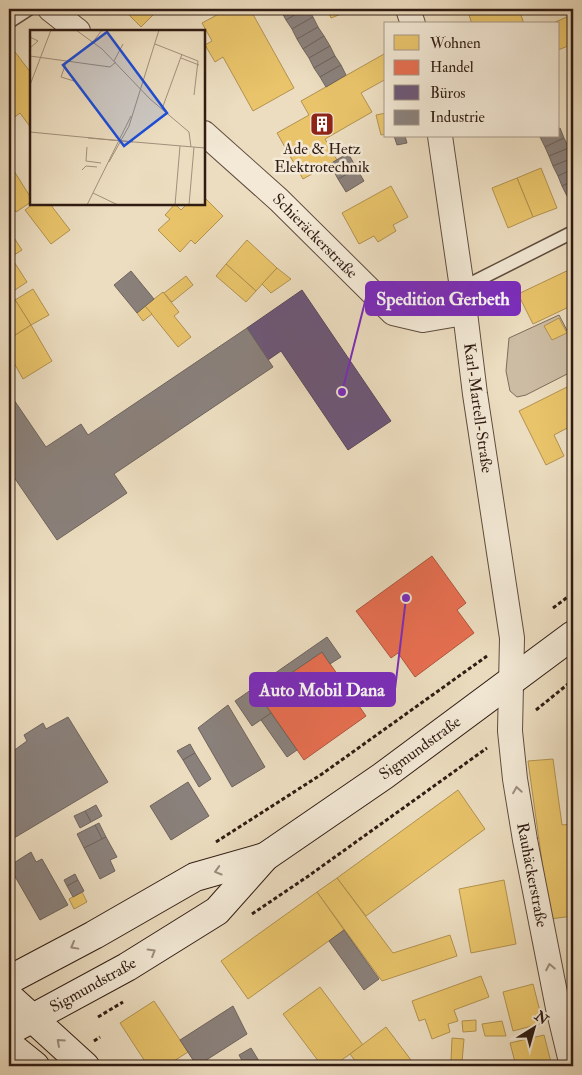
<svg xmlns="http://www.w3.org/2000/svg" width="582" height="1075" font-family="'IM FELL Double Pica',serif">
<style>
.green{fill:#ccbca3;stroke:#7e6c5b}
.homes{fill:#e9c46a;stroke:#b29250}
.shops{fill:#e76f51;stroke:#b0563e}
.offices{fill:#6d597a;stroke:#5b475b}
.industry{fill:#8a817c;stroke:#6f635c}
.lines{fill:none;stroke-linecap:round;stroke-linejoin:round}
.service-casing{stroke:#5f4c3e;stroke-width:15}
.minor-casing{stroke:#5f4c3e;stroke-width:26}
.secondary-casing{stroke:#301c13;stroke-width:30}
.path{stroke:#301c13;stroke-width:3;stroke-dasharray:4 2.5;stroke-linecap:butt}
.service{stroke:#f3e9d6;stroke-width:12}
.minor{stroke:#f3e9d6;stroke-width:24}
.secondary{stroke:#f3e9d6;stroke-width:28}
.oneway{stroke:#9b8d7e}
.labels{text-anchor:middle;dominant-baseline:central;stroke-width:5;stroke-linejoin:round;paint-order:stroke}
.poi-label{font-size:16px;fill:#301c13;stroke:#f3e9d6}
.street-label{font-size:16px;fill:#301c13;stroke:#f3e9d6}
.inset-road{fill:none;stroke:#a1907b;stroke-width:1}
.view{fill:#1d4ed8;fill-opacity:0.15;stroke:#1d4ed8;stroke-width:2.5}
.inset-edge{fill:none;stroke:#301c13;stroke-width:2.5}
.leader{fill:none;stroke:#7b2cbf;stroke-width:2}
.callout-dot{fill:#7b2cbf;stroke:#f3e9d6;stroke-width:2}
.callout{fill:#7b2cbf;stroke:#7b2cbf;stroke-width:2}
.callout-label{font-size:18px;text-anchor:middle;font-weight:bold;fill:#fff}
</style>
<rect width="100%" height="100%" fill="#ecddc0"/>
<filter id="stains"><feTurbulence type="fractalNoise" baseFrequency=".004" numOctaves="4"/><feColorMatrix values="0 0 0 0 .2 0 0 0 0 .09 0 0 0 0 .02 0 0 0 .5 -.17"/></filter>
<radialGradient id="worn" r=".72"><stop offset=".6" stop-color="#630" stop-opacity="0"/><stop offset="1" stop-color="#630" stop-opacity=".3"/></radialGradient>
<polygon class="green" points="559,315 573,342 573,368 571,372 526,395 517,397 510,391 506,371 509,338"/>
<g class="homes">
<polygon points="123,9 159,9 141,27"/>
<polygon points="228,9 250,9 294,88 253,111 223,57 215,62 205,45 212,41 202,23"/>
<polygon points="321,9 348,9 349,11 331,18 328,11 323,13"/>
<polygon points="489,9 519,9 524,24 472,24 469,15"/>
<polygon points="569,16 573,26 573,44 558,50 558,24 551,24"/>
<polygon points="9,44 31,73 31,128 20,113 11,120 9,118"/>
<polygon points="384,54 386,57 386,79 361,93 372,112 325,139 337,160 303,179 277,133 309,115 301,101"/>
<polygon points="386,113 386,134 381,135 376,115"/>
<polygon points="9,163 31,198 31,202 16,212 9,201"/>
<polygon points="541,168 557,208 533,217 517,178"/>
<polygon points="517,178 533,217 508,228 492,188"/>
<polygon points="391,186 408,217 393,225 396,231 378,242 374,236 359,244 342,213"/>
<polygon points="204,197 223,216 195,244 191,240 180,252 158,230 170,219 165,215 175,204 181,210 187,204 204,204"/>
<polygon points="33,204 50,204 70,230 51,244 25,210"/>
<polygon points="9,230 22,250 11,257 9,254"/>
<polygon points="247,240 277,268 256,291 226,264"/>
<polygon points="9,254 27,282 9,294"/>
<polygon points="226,264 256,291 246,302 216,276"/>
<polygon points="277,268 291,279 271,293 262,284"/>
<polygon points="573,268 573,305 533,324 518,294"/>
<polygon points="186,276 193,285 172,302 164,293"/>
<polygon points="33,289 49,315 31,325 15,300"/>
<polygon points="163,292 179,312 174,316 191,337 178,347 145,306"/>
<polygon points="14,298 31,325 9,339 9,301"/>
<polygon points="145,306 152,314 143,321 137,313"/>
<polygon points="559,318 567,333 552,340 544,326"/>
<polygon points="31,325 52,361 23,379 9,354 9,339"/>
<polygon points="571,385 573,389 573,425 554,435 564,456 546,465 519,411"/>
<polygon points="553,759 562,825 573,824 573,916 550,919 528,761"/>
<polygon points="458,790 485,829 366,916 337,878"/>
<polygon points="337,878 393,953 450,935 457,956 382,981 317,892"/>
<polygon points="504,880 516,944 471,953 459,889"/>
<polygon points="82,892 87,902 74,909 69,899"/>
<polygon points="317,892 344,930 248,999 221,961"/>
<polygon points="481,976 489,997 454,1010 458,1021 448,1024 450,1032 432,1039 425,1019 419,1021 412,1001"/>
<polygon points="533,984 543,1023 513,1031 503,992"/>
<polygon points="320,987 363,1045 333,1066 322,1066 283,1014"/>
<polygon points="154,1001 188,1052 166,1066 148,1066 120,1023"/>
<polygon points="476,1020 476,1031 463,1032 462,1021"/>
<polygon points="502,1021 506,1036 485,1036 482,1024"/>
<polygon points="386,1027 408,1056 415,1066 359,1066 350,1054"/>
<polygon points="544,1035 552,1066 516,1066 510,1043"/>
<polygon points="452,1038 464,1039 462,1062 451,1061"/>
</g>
<g class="shops">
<polygon points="432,556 466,603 457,610 474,633 415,677 398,653 391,658 356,611"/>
<polygon points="322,652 366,716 304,760 259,695"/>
</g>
<polygon class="offices" points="302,290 391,421 348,450 281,351 268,360 247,328"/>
<g class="industry">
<polygon points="280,9 305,9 286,20"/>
<polygon points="305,9 308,9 313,17 292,29 286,20"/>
<polygon points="313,17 318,27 297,39 292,29"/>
<polygon points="318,27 324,36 303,49 297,39"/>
<polygon points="324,36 330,46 309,58 303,49"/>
<polygon points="330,46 335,56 314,68 309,58"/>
<polygon points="335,56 341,65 320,77 314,68"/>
<polygon points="341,65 346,75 326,87 320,77"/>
<polygon points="560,128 564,138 545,147 540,137 558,136 558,129"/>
<polygon points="394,136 405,136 407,143 397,145"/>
<polygon points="564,138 569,148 549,156 545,147"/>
<polygon points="569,148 573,158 553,166 549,156"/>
<polygon points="348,153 357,169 338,179 330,164"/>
<polygon points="573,158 573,169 558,176 553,166"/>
<polygon points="357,169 364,181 346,192 338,179"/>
<polygon points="573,169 573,181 562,186 558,176"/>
<polygon points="573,181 573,193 567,196 562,186"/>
<polygon points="131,271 154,299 137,313 114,285"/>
<polygon points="247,328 273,367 114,474 127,493 57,540 9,470 9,400 12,397 46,447 81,424 88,435"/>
<polygon points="327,637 341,657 330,664 322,652 259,695 271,713 252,726 235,701"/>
<polygon points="228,705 265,767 232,787 198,728"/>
<polygon points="271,713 297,750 287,757 261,720"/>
<polygon points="68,717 108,782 9,841 9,754 27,741 24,735 43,723 46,729"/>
<polygon points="190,744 195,753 183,760 177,751"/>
<polygon points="195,753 211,779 199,787 183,760"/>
<polygon points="188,782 209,816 171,840 150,806"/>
<polygon points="96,805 102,816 91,822 85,811"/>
<polygon points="85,811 91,822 80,828 74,816"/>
<polygon points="99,823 106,837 102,839 95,825"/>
<polygon points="95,825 102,839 84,848 77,834"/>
<polygon points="106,837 117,857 110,860 115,871 100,879 84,848"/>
<polygon points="31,852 36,862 42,859 68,905 40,920 9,866"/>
<polygon points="75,874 78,880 67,886 64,880"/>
<polygon points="78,880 84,891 73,897 67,886"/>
<polygon points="344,930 379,979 364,990 329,941"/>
<polygon points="233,1006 247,1034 197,1066 180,1040"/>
<polygon points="251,1048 262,1066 245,1066 239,1055"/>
</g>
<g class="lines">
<g class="service-casing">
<g id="service">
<polyline points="9,22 29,9"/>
<polyline points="462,288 573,232"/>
</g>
</g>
<g class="minor-casing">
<g id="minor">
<polyline points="50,9 78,31"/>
<polyline points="408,9 413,24"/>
<polyline points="204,133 279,200 393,313 423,320 464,313"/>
<polyline points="440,136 462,288 475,394 512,638 510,731 515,779 525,840 558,1008 572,1066"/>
</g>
</g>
<g class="secondary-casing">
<g id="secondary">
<polyline points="9,980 94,935 195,877 265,857"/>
<polyline points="9,997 85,1066"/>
<polyline points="9,1031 127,967 217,911 265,857 383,776 573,635"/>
<polyline points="9,1045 35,1066"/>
</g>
</g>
<g class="path">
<polyline points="553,608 573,593"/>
<polyline points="536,710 573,680"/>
<polyline points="216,842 322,774 487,656"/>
<polyline points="252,914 307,877 487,748"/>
<polyline points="98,1017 123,1002"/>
<polyline points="94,1041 100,1037"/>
</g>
<use href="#service" class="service"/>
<use href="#minor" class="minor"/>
<use href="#secondary" class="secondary"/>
</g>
<defs><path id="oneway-chevron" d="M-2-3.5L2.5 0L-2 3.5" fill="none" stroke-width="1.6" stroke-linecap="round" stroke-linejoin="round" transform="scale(1.25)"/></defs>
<g class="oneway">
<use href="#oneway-chevron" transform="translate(517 790) rotate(-99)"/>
<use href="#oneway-chevron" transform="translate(218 871) rotate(164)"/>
<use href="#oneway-chevron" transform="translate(74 946) rotate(151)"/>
<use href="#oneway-chevron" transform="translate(152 952) rotate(-31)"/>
<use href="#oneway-chevron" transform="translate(550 967) rotate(-101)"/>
<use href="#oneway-chevron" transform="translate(60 1042) rotate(-138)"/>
</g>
<defs>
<g id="building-square" transform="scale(1.25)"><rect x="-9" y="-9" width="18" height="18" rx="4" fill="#8f2418" stroke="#f3e9d6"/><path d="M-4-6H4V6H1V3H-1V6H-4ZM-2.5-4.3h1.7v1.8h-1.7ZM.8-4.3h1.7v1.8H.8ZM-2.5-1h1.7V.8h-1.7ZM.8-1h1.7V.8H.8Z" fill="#fff"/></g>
</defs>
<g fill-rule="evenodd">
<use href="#building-square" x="322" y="124"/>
</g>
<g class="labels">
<g class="poi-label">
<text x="322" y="149">Ade &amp; Hetz<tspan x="322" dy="18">Elektrotechnik</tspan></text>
</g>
<g class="street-label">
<text transform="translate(315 236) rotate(45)">Schieräckerstraße</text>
<text transform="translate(478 408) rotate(82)">Karl-Martell-Straße</text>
<text transform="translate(420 748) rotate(-36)">Sigmundstraße</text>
<text transform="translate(532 875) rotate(79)">Rauhäckerstraße</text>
<text transform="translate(93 985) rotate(-29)">Sigmundstraße</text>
</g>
</g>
<g transform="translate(30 30)">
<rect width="175" height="175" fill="#ecddc0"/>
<path class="inset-road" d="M46,0l26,19 48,50 39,33 2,15M0,7l8,4 -8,7M63,12l9,-12M125,14l43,17 -4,34M0,26l80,11 6,-5M151,28l18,7M84,31l9,-17M36,33l-5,14 13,4M0,55l21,-55M132,79l20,-55M0,102l103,10M58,108l117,10M57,117l-1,14 15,2M79,132l20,-36 30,-96M52,140l4,-4 11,1M63,163l25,12M57,175l44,-89M145,175l5,-59M159,175l5,-58"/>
<path class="view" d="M77,2l60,81 -43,33 -61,-81z"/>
<rect width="175" height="175" class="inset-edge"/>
</g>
<path class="leader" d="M342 392L366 298M406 598L395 689"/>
<g class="callout-dot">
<circle cx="342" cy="392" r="5"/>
<circle cx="406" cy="598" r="5"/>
</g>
<g class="callout">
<rect x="366" y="282" width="154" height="33" rx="5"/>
<rect x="250" y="673" width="145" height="33" rx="5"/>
</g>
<g class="callout-label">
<text x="443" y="305">Spedition Gerbeth</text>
<text x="322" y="696">Auto Mobil Dana</text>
</g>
<rect width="582" height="1075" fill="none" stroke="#ecddc0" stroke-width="30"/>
<rect x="10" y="10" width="562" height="1055" fill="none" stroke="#301c13" stroke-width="2.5"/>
<rect x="15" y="15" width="552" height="1045" fill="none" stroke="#301c13"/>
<rect x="384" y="22" width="175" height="115" fill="#f3e9d6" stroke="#a59788"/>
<rect x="394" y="35" width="25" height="15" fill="#e9c46a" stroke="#a59788"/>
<text x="430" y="48" font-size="15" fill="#301c13">Wohnen</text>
<rect x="394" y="60" width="25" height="15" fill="#e76f51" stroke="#a59788"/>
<text x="430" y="72" font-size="15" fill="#301c13">Handel</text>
<rect x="394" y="85" width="25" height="15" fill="#6d597a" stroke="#a59788"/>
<text x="430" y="98" font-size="15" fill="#301c13">Büros</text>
<rect x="394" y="110" width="25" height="15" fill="#8a817c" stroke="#a59788"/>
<text x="430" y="122" font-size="15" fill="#301c13">Industrie</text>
<g transform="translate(534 1028) rotate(37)" stroke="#f3e9d6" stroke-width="4" paint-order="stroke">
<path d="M0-4L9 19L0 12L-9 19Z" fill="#301c13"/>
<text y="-8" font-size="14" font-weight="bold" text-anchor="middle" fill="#301c13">N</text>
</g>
<rect width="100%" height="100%" filter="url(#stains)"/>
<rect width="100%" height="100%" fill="url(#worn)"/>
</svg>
